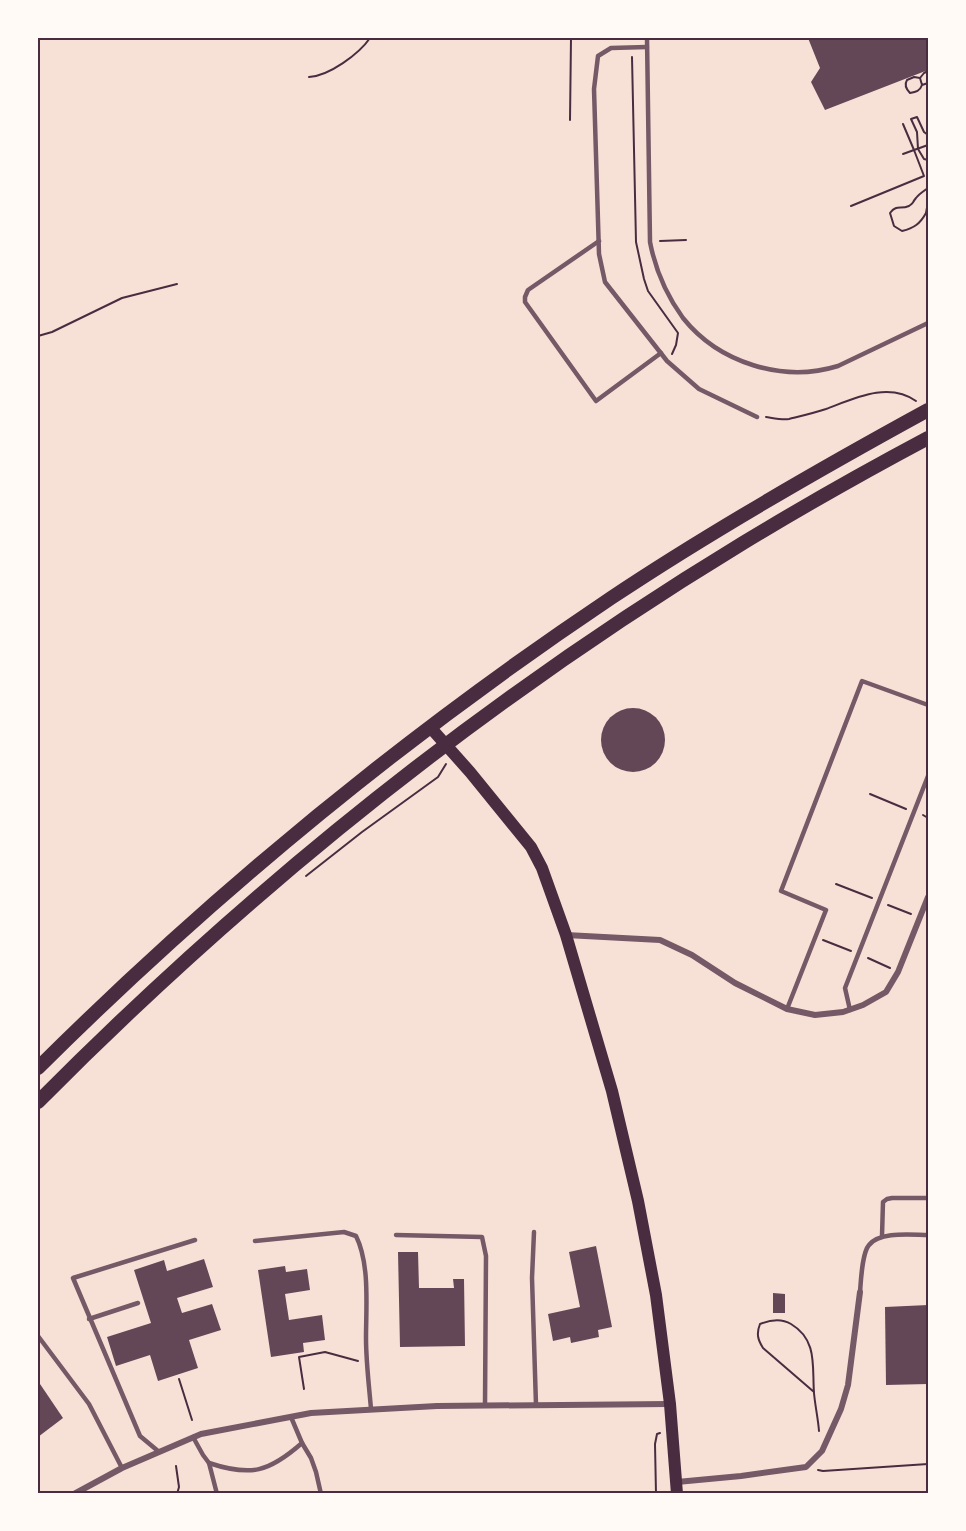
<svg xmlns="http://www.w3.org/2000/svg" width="966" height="1531" font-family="Arial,sans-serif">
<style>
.building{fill:#644757}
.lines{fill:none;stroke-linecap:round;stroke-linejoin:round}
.path{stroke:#4a2c40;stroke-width:2}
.service{stroke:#755966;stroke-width:4.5}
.minor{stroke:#755966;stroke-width:6}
.secondary{stroke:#4a2c40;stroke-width:12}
.trunk{stroke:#4a2c40;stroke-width:14}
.neatline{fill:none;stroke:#4a2c40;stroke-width:2}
</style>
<rect width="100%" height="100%" fill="#f7e1d7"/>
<g class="building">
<polygon points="808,38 928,38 928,70 825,110 811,82 820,68"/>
<circle cx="633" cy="740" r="32"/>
<polygon points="596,1246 612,1327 598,1330 599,1337 571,1343 570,1337 553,1341 548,1314 580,1307 569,1252"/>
<polygon points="398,1252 418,1252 419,1288 454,1288 453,1279 464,1279 465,1346 400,1347"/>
<polygon points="204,1259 213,1287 177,1298 182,1313 212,1304 221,1330 189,1340 198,1368 158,1381 150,1355 116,1366 107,1337 151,1323 134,1270 164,1260 167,1271"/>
<polygon points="285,1266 286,1272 307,1269 310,1290 285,1294 289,1320 322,1315 325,1340 303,1343 304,1352 271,1357 258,1270"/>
<polygon points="773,1293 785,1294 785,1313 773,1313"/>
<polygon points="928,1305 928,1384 886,1385 885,1307"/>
<polygon points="38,1381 63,1418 38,1437"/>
</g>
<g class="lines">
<g class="path">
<polyline points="632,57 636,242 644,279 648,291 678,333 676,345 672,354"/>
<path d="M309,77c20,-1 50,-23 61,-39"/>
<polyline points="920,78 924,73 928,71"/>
<path d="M922,85l-2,-7 -6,-1 -7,3c-3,5 -1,9 3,13 6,-1 10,-2 12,-8l6,-2"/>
<polyline points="570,120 571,38"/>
<polyline points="903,124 914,150 928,145"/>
<polyline points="928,135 924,132 917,117 911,119 917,132 918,149 924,159 928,160"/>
<path d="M928,188c-4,3 -9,6 -12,10 -5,6 -1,4 -7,8 -9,4 -12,-2 -19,7l4,13 8,5c12,-3 18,-7 24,-18l2,1"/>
<polyline points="851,206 924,176 914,150 903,154"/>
<polyline points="926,213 928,202"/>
<polyline points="660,241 686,240"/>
<polyline points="38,336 52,332 122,298 177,284"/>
<path d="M766,417c7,1 16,3 23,2 12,-3 25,-6 37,-10 27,-10 62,-28 90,-8"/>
<polyline points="870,794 906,809"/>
<polyline points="923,815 928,818"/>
<polyline points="306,876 362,832 438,777 446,764"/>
<polyline points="836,884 872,898"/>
<polyline points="888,905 911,914"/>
<polyline points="823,940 851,951"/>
<polyline points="868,958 890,968"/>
<polyline points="179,1379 192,1420"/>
<polyline points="304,1389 299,1357 325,1352 358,1361"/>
<path d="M814,1392l-51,-44c-5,-8 -7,-14 -3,-24 10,-4 21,-6 31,0 27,16 21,43 23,69 1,12 4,25 5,38"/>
<polyline points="176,1466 179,1487 177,1494"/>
<polyline points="818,1470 823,1471 928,1464"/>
<polyline points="656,1494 655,1444 657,1434 660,1433"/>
</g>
<g class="service">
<path d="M647,38l3,204c5,26 17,54 33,76 36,45 100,65 155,48l90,-43"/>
<polyline points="647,47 611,48 598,56 594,89 599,254 605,282 667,361 699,389 757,417"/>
<polyline points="599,241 528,290 525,297 525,302 596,401 661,353"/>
<polyline points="787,1009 826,910 781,891 862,681 928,705"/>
<polyline points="850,1010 845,988 928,776"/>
<polyline points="534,1232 532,1278 536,1405"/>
<polyline points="396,1235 482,1237 486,1256 485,1405"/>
<polyline points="882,1236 883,1202 887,1199 892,1198 928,1198"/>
<path d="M255,1241l89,-9 12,4c14,28 10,71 10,102 0,24 3,47 5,71"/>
<path d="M860,1292c1,-12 2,-39 9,-47 11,-14 43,-10 59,-10"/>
<polyline points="89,1319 138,1303"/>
<polyline points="38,1336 89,1404 122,1468"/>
<polyline points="291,1417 302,1443 311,1458 316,1472 321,1494"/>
<polyline points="193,1437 203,1455 209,1463 217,1494"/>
<polyline points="158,1451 140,1436 73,1278 195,1240"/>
<path d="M209,1463c42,14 60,9 93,-20"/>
</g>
<g class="minor">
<polyline points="566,935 660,940 692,955 735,983 787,1009 815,1015 843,1012 863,1005 886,992 898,972 928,897"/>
<polyline points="677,1482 741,1476 806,1467 822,1451 841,1409 848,1385 860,1292"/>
<polyline points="74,1494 122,1468 201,1434 311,1413 437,1406 669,1404"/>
</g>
<polyline class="secondary" points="430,727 470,772 531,847 542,868 566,935 612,1091 638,1201 656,1295 670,1404 677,1494"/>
<g class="trunk">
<path d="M38,1068c176,-175 367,-332 573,-470 102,-68 209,-129 317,-188"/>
<path d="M38,1102c211,-213 448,-403 705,-559 61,-37 123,-72 185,-105"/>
</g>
</g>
<rect width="966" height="1531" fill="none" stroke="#fffaf5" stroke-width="78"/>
<rect x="39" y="39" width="888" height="1453" class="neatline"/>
</svg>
